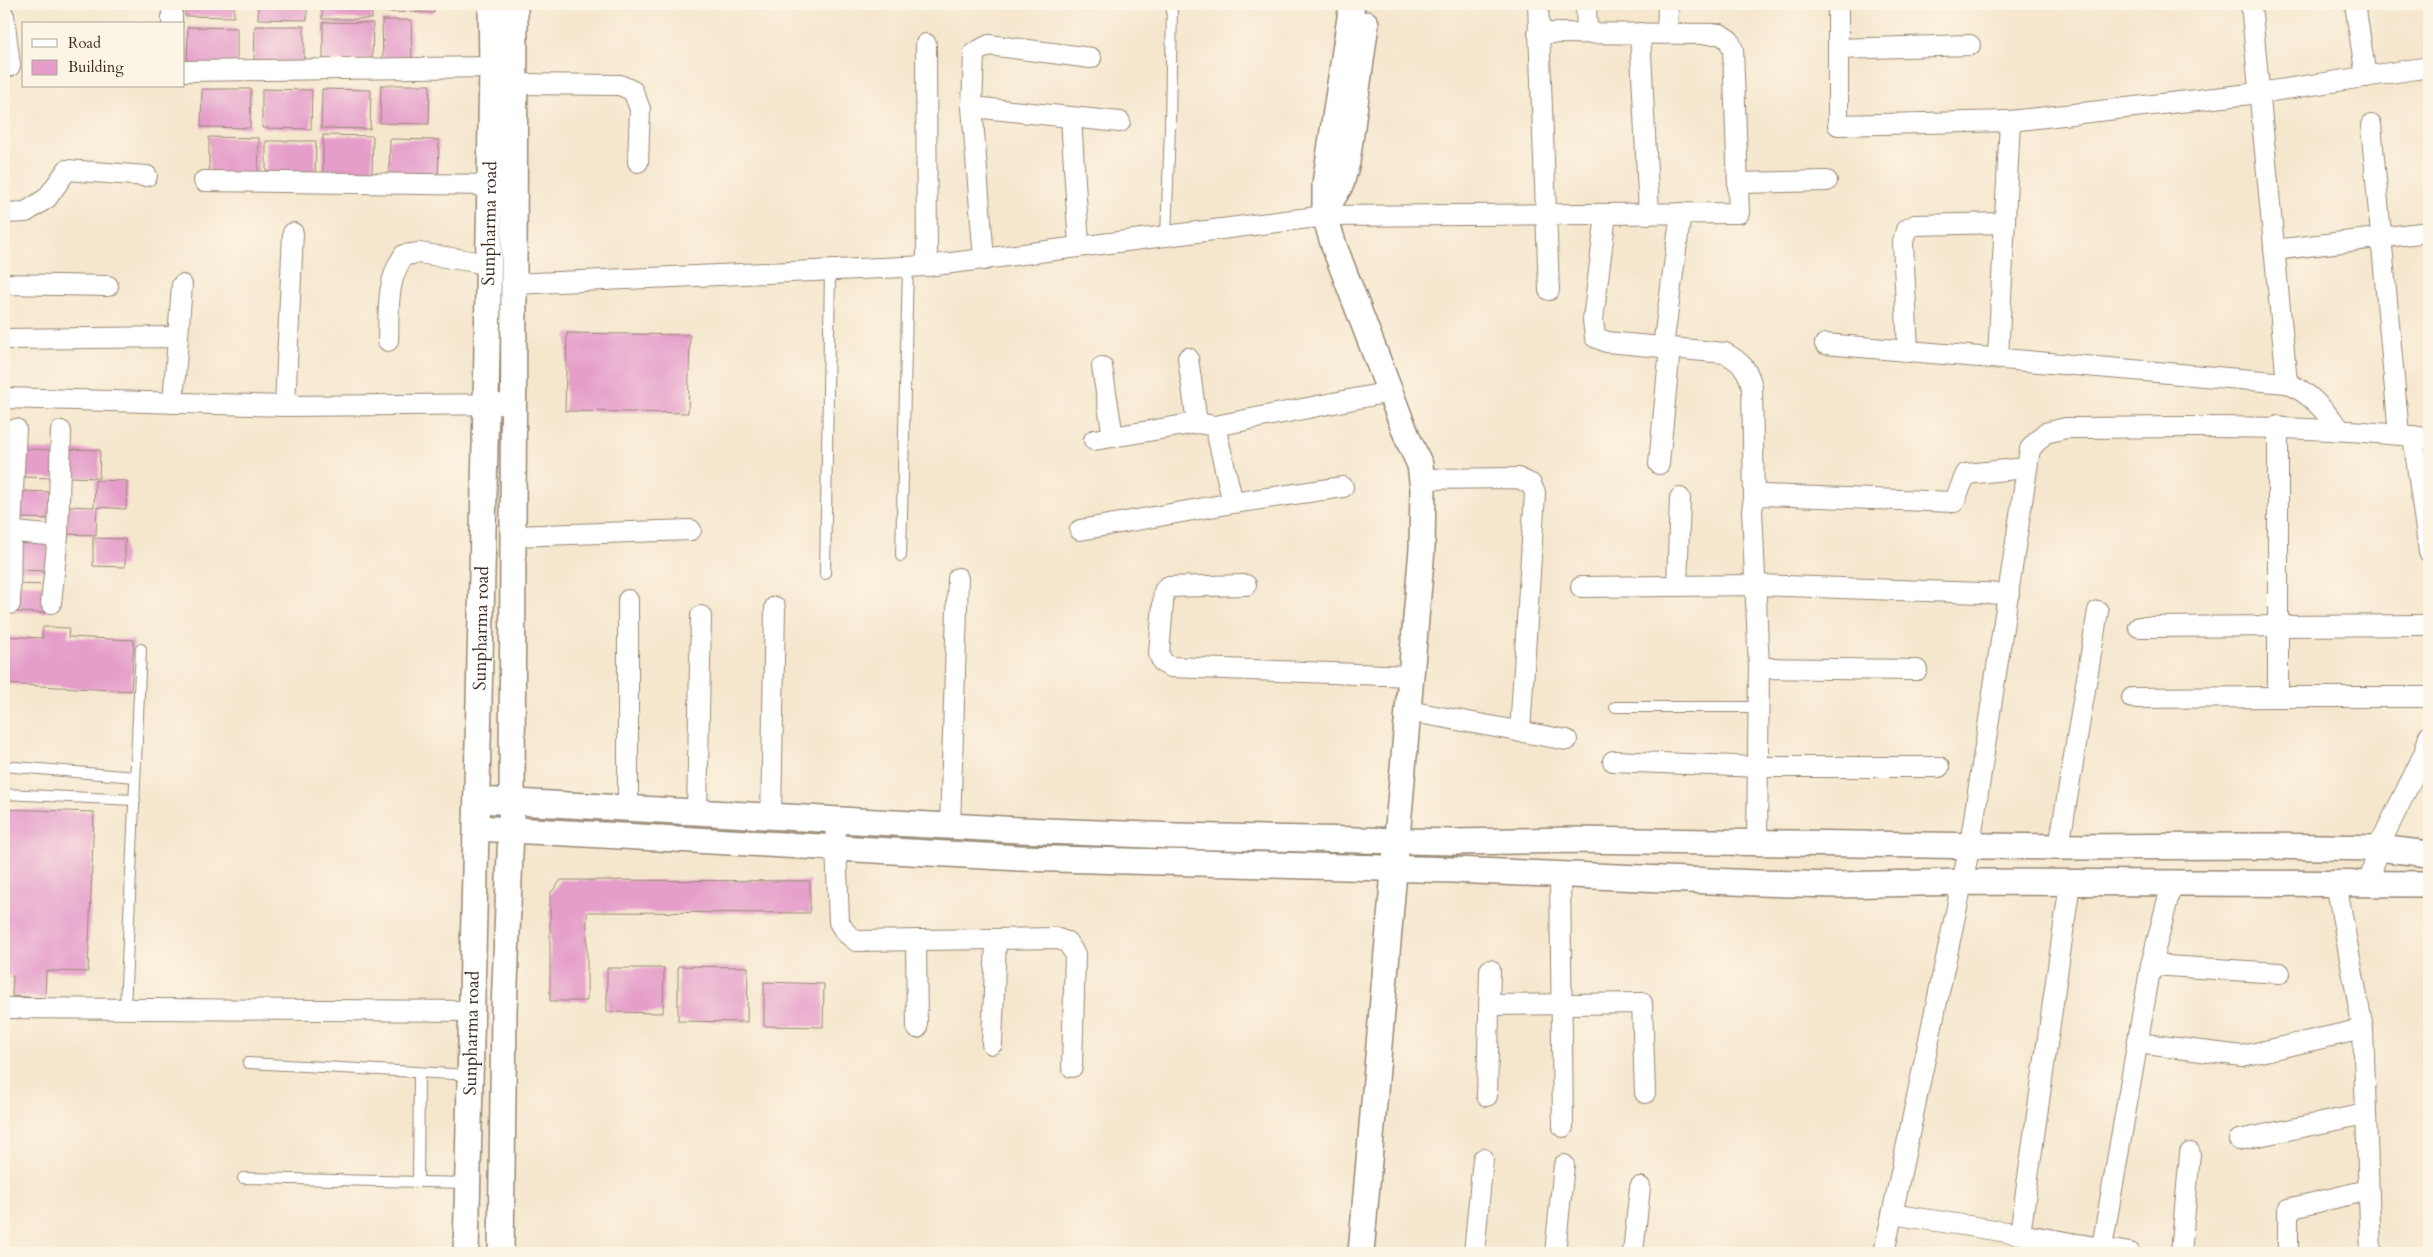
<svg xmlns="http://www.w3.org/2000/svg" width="2433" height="1257" font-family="Cardo,serif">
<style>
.building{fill:#e59eca}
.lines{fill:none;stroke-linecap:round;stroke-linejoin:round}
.service-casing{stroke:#988876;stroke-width:12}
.minor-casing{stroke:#988876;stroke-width:22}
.tertiary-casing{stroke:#988876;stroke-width:28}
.service{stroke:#fff;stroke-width:10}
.minor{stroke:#fff;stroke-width:20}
.tertiary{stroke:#fff;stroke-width:25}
.labels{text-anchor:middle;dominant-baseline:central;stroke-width:4.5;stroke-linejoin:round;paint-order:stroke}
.street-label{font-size:18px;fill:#3b2a1e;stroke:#fcf5e5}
</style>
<rect width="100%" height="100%" fill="#fcf5e5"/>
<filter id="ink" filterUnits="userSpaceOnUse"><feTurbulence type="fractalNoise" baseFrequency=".02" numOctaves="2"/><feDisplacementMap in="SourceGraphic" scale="10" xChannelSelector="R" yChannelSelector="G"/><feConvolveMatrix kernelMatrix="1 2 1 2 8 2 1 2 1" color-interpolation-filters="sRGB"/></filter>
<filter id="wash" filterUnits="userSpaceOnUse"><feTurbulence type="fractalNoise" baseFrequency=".0096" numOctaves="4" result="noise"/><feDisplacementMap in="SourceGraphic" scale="20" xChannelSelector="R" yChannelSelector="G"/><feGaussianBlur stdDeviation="1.12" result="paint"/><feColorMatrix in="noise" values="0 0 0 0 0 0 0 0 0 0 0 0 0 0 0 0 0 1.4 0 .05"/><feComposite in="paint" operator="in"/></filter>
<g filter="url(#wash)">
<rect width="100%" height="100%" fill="#f5e7ce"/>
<g id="blocks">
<g class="building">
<polygon points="185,4 234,4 234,17 185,16"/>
<polygon points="258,4 307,4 307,20 258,19"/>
<rect x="322" y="4" width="50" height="15"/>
<polygon points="385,4 434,4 434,13 385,12"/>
<polygon points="382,20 411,20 412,60 383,61"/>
<polygon points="323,22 373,23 372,62 323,61"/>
<polygon points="255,26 304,26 304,65 254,64"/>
<polygon points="188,27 237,28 237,67 187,66"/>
<polygon points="381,85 430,85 429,124 380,123"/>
<polygon points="202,89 251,89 250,128 201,127"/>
<polygon points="262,89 312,90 311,129 262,128"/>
<polygon points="322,89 371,90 370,129 321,128"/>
<polygon points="323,135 373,136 372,175 323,174"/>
<polygon points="209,137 259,138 258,177 209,176"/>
<polygon points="390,139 439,140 438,179 389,178"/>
<polygon points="266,141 316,141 315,180 266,179"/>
<polygon points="567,333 690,335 688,413 565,411"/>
<polygon points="23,449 55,450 54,478 22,477"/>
<polygon points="68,449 100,450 99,478 67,477"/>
<polygon points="95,480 127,481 126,509 97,507 96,535 64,534 65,506 94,507"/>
<polygon points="20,491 52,492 51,519 19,518"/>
<polygon points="93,538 125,539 125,567 93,566"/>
<polygon points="17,542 49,543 48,571 17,570"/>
<polygon points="16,584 48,585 47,613 15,612"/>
<polygon points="43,627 69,628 68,637 134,640 131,691 4,684 4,636 42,638"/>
<polygon points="4,809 94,812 88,972 46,971 45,998 12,996 13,976 4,975"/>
<polygon points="561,880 810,881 810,913 587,912 587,1001 550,1001 550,894"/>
<polygon points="678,966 748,967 747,1022 678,1021"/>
<polygon points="607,968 664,968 663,1013 607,1012"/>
<polygon points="764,982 824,984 823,1027 764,1026"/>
</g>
</g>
</g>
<g filter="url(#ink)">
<use href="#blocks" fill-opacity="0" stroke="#988876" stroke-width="1"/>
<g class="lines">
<g class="service-casing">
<g id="service">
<polyline points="1166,236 1170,128 1172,4"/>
<polyline points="901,556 908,267"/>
<polyline points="825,574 830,271"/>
<polyline points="1615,707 1758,707"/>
<polyline points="4,766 135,777"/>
<polyline points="4,794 135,800"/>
<polyline points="125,1008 141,649"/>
<polyline points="248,1063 471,1075"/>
<polyline points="243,1178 467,1183"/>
<polyline points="418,1182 419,1073"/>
</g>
</g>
<g class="minor-casing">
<g id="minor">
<polyline points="1538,4 1549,290"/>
<polyline points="1586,4 1587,33"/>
<polyline points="1838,4 1838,125 2010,121"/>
<polyline points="2251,4 2287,383"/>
<polyline points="2355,4 2366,77"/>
<polyline points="4,16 10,66"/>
<polyline points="172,24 172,4"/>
<polyline points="1640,33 1649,214"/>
<polyline points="1667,33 1668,4"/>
<polyline points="926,44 927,266"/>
<polyline points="1838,49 1970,45"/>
<polyline points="184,71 492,67"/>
<polyline points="514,84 620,85 633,91 640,109 638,162"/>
<polyline points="972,107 1120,122"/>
<polyline points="1071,118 1079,246"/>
<polyline points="2371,125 2399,434"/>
<polyline points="204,181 490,185"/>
<polyline points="1738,183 1827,181"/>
<polyline points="4,213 26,212 47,198 67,170 147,176"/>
<path d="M1606,214l-13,106 2,17 12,5 118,11c16,9 23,16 27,34l2,112"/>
<polyline points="2274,250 2429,232"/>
<polyline points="984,260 972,107 974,53 989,45 1091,58"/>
<polyline points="4,284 108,286"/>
<polyline points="512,284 927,266 1325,216 1739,213 1733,50 1729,40 1720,34 1538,33"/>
<polyline points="4,339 178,337"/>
<path d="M388,341c1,-31 -2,-60 16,-86l15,-2 70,11"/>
<path d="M1825,344l462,39c24,10 37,28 54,47"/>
<polyline points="1663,347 1681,213"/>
<polyline points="1908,352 1903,242 1906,230 1915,225 2005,223"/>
<polyline points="1998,357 2010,121 2259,93 2429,67"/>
<polyline points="1188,358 1197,423"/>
<polyline points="1102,367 1113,437"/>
<polyline points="4,398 285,406 513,404"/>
<polyline points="173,403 182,285"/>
<polyline points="285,406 293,233"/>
<polyline points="1215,426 1390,392"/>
<polyline points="2278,426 2278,697 2429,697"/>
<polyline points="2413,436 2429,552"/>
<polyline points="1094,440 1197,423 1215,426 1233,503 1343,487"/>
<polyline points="1659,464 1670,348"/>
<polyline points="1422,479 1518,478 1531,484 1535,493 1520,732"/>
<polyline points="1080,530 1233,503"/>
<polyline points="4,531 58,536"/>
<polyline points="513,536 691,530"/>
<polyline points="1246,585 1167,587 1164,591 1159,654 1163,663 1171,667 1411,676"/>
<polyline points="1677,586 1680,498"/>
<polyline points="1581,587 1755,585 2009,594"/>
<polyline points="51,603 58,536 61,431"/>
<polyline points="10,604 11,531 16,429"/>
<polyline points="2139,627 2429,625"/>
<polyline points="1759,668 1917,670"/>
<polyline points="2132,698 2278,697"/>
<polyline points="1408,711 1567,740"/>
<polyline points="1613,761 1759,767 1939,767"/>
<polyline points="628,809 628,600"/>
<polyline points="697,813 701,616"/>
<polyline points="771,817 775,607"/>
<polyline points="835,820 839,922 845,932 856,941 1055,938 1067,942 1075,954 1072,1067"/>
<polyline points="950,826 958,578"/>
<polyline points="1757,842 1759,668 1752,510 1754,499 1762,495 1954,502 1966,474 2026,468"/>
<polyline points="2059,847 2098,611"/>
<polyline points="1560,876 1563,1127"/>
<polyline points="2070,883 2020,1234 2130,1253"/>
<polyline points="2336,883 2363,1029 2371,1253"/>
<polyline points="2369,884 2378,848 2424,754 2429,736"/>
<polyline points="916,940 917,1028"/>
<polyline points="2151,965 2280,973"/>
<polyline points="1490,1005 1642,1003 1645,1093"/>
<polyline points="4,1008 474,1011"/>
<polyline points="2137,1043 2242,1056 2363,1029"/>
<polyline points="992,1044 996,939"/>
<polyline points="1487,1096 1490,970"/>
<polyline points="2239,1140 2365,1114"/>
<polyline points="1892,1214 2020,1234"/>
<polyline points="1474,1253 1483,1159"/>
<polyline points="1555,1253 1564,1165"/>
<polyline points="1633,1253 1640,1187"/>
<path d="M1884,1253l86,-408 60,-396 15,-16 21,-5c123,-1 242,-4 363,10"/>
<polyline points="2101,1253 2151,965 2172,883"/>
<polyline points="2181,1253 2190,1153"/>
<polyline points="2288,1253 2288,1209 2368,1190"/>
</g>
</g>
<g class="tertiary-casing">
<g id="tertiary">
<polyline points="1352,4 1325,184 1325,216 1334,246 1408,439 1420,465 1423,488 1422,549 1361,1253"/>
<polyline points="1328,206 1341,184 1347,162 1366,24"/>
<polyline points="478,800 1020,830 1175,836 1453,842 1573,840 2059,847 2267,846 2378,848 2429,854"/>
<polyline points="477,828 1020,858 1453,870 1757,883 1837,885 1961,882 2429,884"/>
<path id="s1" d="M466,1253l20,-849 6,-337 -1,-63"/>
<polyline points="501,1253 504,1011 512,801 515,4"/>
</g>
</g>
<use href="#service" class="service"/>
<use href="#minor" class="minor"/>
<use href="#tertiary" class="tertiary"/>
</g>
</g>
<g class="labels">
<g class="street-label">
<text stroke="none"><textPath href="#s1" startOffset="1030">Sunpharma road</textPath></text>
<text stroke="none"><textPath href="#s1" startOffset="625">Sunpharma road</textPath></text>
<text stroke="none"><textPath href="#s1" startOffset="220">Sunpharma road</textPath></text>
</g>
</g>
<rect width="2433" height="1257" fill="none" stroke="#fcf5e5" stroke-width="20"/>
<rect x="22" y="22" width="162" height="65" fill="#fcf5e5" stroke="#afa495"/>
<rect x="32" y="39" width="25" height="8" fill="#ffffff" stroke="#afa495"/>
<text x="68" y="48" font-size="15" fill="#3b2a1e">Road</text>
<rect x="32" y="60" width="25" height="15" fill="#e59eca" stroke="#afa495"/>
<text x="68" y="72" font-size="15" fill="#3b2a1e">Building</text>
</svg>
